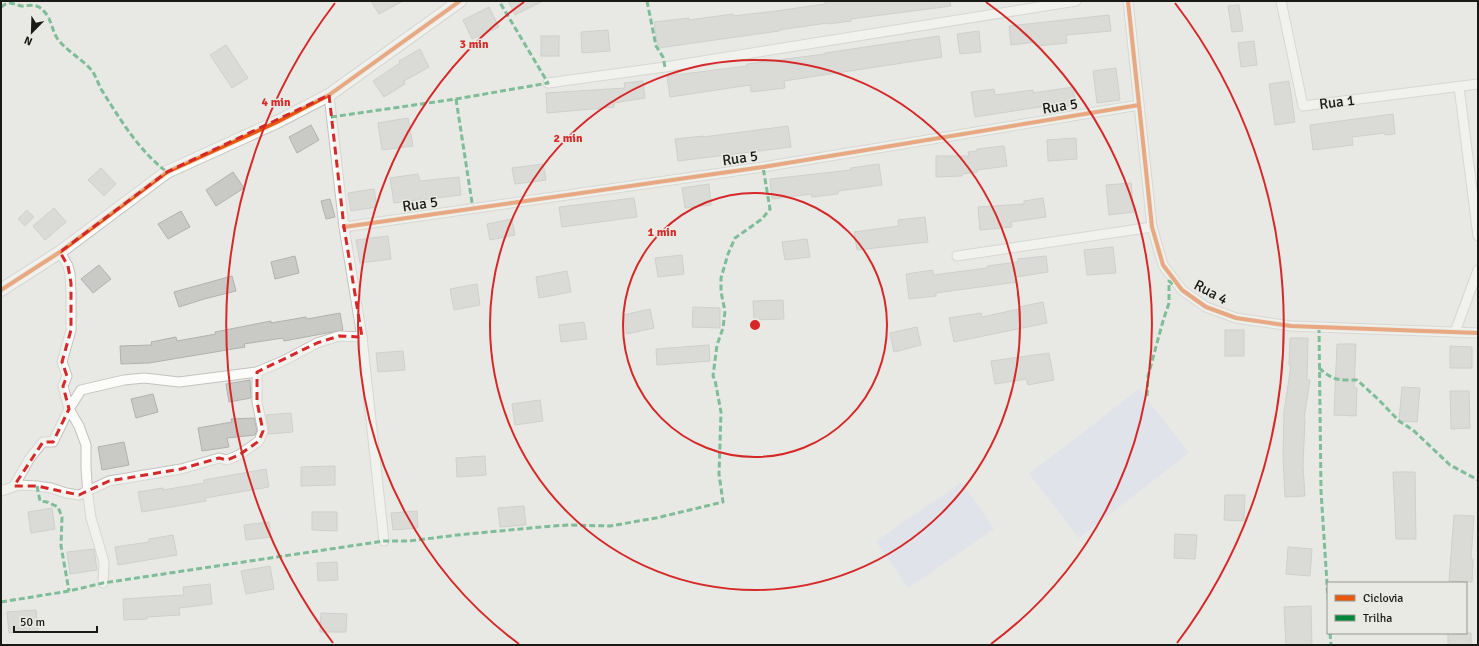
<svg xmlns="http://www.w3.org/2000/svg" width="1479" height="646" font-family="Signika,sans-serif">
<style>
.green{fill:#d8dbf0}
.building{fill:#c9cac6;stroke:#b1b1ae}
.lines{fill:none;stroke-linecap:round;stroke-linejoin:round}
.street-casing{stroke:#c2c2bf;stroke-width:11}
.secondary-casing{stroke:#c2c2bf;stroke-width:14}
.street{stroke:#fcfcfb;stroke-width:9}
.secondary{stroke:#fcfcfb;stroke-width:12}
.quiet{stroke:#00873e;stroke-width:3;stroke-dasharray:6 3;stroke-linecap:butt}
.cycleway-casing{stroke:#e9eae3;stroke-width:6}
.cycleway{stroke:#e8590c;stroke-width:4}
.marked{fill:none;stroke:#d62828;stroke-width:3;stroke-dasharray:8 5;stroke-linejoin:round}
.ring{fill:none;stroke:#d62828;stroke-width:2}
.labels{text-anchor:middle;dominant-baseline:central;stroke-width:3;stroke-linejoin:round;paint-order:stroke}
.street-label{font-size:15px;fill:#191917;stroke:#e9eae3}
.centre{fill:#d62828;stroke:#e9eae3;stroke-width:2}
.ring-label{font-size:12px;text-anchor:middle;font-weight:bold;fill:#d62828;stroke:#e9eae3;stroke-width:3;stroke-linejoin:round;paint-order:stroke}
</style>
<rect width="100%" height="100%" fill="#e8e9e4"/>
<g class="green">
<polygon points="1139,389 1189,453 1079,538 1029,474"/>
<polygon points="962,482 994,529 908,588 876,541"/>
</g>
<g class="building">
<polygon points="371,1 403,1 379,14"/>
<polygon points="508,1 543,1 515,15"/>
<polygon points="836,1 950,1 951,6 851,19 851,21 828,24 827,23 779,30 779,31 658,48 654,22 689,18 689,20 733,14 733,16 776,11 825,4 825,2"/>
<polygon points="1239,5 1243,31 1232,32 1228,6"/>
<polygon points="489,7 499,27 472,39 463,20"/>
<polygon points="1109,15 1111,31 1066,35 1067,43 1037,46 1036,42 1011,45 1009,26"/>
<polygon points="608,30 610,51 582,53 581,32"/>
<polygon points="979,31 981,52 960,54 957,34"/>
<rect x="541" y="36" width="18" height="20"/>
<polygon points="939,36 942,57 784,81 785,88 751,92 750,85 670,97 667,76 747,66 747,64 825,54 825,53"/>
<polygon points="1254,41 1257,65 1241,67 1238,43"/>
<polygon points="226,45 248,78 232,88 210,55"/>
<polygon points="420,49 429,67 404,81 405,84 384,97 373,81 400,63 399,61"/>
<polygon points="1116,68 1120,100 1097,103 1093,71"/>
<polygon points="643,81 645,98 614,103 614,107 547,113 546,93 625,88 624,83"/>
<polygon points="1289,81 1295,122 1275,125 1269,84"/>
<polygon points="1073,87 1076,105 1047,109 1046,106 975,117 971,92 994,89 995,95 1033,90 1033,93"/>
<polygon points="1393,114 1395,134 1385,135 1385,133 1352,137 1353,145 1313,150 1310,125"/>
<polygon points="408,118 413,146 382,150 378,123"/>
<polygon points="311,125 319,140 297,153 289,137"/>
<polygon points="788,126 791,147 678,161 675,139 703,136 703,137"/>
<polygon points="1076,138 1077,159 1048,161 1047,140"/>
<polygon points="1004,146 1007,166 977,170 977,172 962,174 962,176 936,177 936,156 969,156 968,152 977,151 977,149"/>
<polygon points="543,164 546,180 515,184 512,168"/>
<polygon points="879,164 882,185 838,191 838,194 812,197 811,194 772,199 770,179 851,170 851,168"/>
<polygon points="101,168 116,184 104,196 88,180"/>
<polygon points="233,172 244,188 216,206 206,190"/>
<polygon points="418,174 420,181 459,177 461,195 394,203 390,178"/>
<polygon points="1131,183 1134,212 1109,215 1106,185"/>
<polygon points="709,184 711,205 685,208 682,188"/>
<polygon points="374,189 377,207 351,211 348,193"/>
<polygon points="634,198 637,217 562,227 559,207"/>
<polygon points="1043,198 1046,217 1011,222 1012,227 980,230 978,207 1024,204 1024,201"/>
<polygon points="330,199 335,217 326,219 321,201"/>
<polygon points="54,208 66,222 45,240 33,226"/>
<polygon points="27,210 34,217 25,226 18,219"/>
<polygon points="181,211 190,227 168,239 158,224"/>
<polygon points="925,217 928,242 857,250 854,232 899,226 898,220"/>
<polygon points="512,219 515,235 490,240 487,224"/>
<polygon points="388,236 391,259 360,263 356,240"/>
<polygon points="807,239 810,257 785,260 782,242"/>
<polygon points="1113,247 1116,273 1087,275 1084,250"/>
<polygon points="682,255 684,274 658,277 655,258"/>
<polygon points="295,256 299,273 275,279 271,262"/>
<polygon points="1046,256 1048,272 1016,277 1017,282 936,293 936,296 909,299 906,274 933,270 933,275 987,268 987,266 1018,262 1018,259"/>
<polygon points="99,265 111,279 93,293 81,279"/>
<polygon points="567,271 571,292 539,298 536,277"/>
<polygon points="232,276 236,291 204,299 179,307 174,292"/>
<polygon points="477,284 480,305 454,310 450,289"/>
<polygon points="783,300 784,319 754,320 753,301"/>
<polygon points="1043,302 1047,323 954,342 949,318 981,313 982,317 1019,309 1019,307"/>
<polygon points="693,307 720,308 720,328 692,327"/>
<polygon points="650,309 654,328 627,334 623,315"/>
<polygon points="340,313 343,330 284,341 283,338 244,344 245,347 149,363 121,364 120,346 152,345 151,342 176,337 177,341 216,334 215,332 271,321 271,323 306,317 307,319"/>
<polygon points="584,322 587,339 561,342 559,325"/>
<polygon points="917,327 921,345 894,352 890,333"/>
<rect x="1225" y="330" width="19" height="26"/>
<polygon points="1290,338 1308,338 1307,380 1310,380 1304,419 1305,419 1303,466 1305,496 1285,497 1283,456 1284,412 1291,365 1289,365"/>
<polygon points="1337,344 1356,344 1354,388 1357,388 1356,416 1334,415"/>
<polygon points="709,345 710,361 657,365 656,349"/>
<polygon points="1450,346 1472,347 1472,368 1450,368"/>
<polygon points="403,351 405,370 378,372 376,353"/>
<polygon points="1049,353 1054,380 1028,385 1026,379 995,384 991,361"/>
<polygon points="250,380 251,398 229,402 226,384"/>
<polygon points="1402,387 1420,388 1417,422 1399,421"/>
<polygon points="1450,391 1469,391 1470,428 1451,429"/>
<polygon points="153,394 158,412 136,418 131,399"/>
<polygon points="540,400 543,421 515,425 512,404"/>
<polygon points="291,413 293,432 268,434 269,430 266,415"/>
<polygon points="254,418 257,430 255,435 227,438 229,447 202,451 198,428 232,422 231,419"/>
<polygon points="124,442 129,465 102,470 98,447"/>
<polygon points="485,456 486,475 457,477 456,458"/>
<polygon points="335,466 335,485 301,486 301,467"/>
<polygon points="266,469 269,487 205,498 206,501 142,512 138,492 163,488 163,490 204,483 204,480"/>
<polygon points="1393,472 1415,472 1416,539 1396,539"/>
<polygon points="1225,495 1245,495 1244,521 1224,520"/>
<polygon points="524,506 526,525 500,527 498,508"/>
<polygon points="52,508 55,529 31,533 28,512"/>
<polygon points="417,511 418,528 393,530 391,513"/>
<polygon points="312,512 337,512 337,531 312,530"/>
<polygon points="1454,515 1474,516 1471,559 1473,559 1472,582 1449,581"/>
<polygon points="269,522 271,537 246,540 244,525"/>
<polygon points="1175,534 1197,535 1195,559 1174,558"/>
<polygon points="173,535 177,555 118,565 115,547 149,542 149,539"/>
<polygon points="1288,547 1312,549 1310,576 1286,574"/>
<polygon points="94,549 97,570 70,574 67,552"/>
<polygon points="337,562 338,580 318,581 317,563"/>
<polygon points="270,566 274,589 246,594 241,571"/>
<polygon points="210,584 212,604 179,608 180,615 147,617 147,619 124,620 123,599 184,595 183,587"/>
<polygon points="1311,606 1312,645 1286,645 1284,607"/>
<polygon points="36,610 38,631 9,633 7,612"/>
<polygon points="321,613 347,614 346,632 320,632"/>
<rect x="1448" y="633" width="23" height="12"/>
</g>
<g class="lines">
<g class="street-casing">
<g id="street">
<polyline points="1128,1 1152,227 1163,265 1182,290 1206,307 1236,318 1291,326 1478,333"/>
<polyline points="1281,1 1303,106 1478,84"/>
<polyline points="548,83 665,67 1076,1"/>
<polyline points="1459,87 1478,236"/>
<polyline points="329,95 344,227 362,337 384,541"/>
<polyline points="344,227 763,167 1139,105"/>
<polyline points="60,252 68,266 70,274 71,292 71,330 62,362 67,376 63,386 69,409 79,426 86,445 86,468 88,496 91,518 104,562 103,583"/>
<polyline points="957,256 1152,227"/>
<polyline points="1455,332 1478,270"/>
<polyline points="14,486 30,458 43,442 53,442 69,409 81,390 124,380 144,378 179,382 257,372 283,361 317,343 339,336 362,337"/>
<polyline points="1,491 19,485 37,486 51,488 66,493 79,495 109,481 181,469 219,458 227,460 239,455 259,441 263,431 257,402 257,372"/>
</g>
</g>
<g class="secondary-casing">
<polyline id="secondary" points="1,290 60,252 167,172 277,122 329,95 460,1"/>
</g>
<use href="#street" class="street"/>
<use href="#secondary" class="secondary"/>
<g class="quiet">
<polyline points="647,1 656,46 663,57 665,67"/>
<path d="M1,7c3,-2 4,-3 8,-4 4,0 8,2 12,3 6,0 12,-2 18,1 13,9 12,22 18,31 10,14 26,21 36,34 3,5 5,11 8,17 19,30 37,61 66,83"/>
<polyline points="456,99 473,209"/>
<polyline points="331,117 456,99 548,83 499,1"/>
<polyline points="1319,327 1321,491 1328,599"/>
<path d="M1319,368c15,13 19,12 38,12l21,19 21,22 14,9 37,35 28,15"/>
<polyline points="1147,396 1148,376 1163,321 1169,303 1169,281 1175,286"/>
<polyline points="37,486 40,501 47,502 58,507 62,517 61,546 69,591"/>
<polyline points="1,602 69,591 103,583 384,541 409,541 457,535 552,526 569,525 610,526 656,518 723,502 719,474 721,412 715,380 713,376 717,345 723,328 725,311 721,292 721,278 728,254 735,238 762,219 770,209 763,167"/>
<polyline points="1330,633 1331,645"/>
</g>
<g class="cycleway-casing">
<g id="cycleway">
<polyline points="1128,1 1152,227 1163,265 1182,290 1206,307 1236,318 1291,326 1478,333"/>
<polyline points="344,227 763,167 1139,105"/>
<polyline points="1,290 60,252 167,172 277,122 329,95 460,1"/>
</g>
</g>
<use href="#cycleway" class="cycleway"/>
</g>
<path d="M0 0H1479V646H0ZM329,95l15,132 18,110 -23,-1 -22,7 -60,29v30l6,29 -4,10 -20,14 -12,5 -8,-2 -38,11 -72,12 -30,14 -42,-9h-23l29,-44h10l16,-33 -6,-23 4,-10 -5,-14 9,-32v-47l-3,-17 -8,-14 107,-80z" fill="#e8e9e4" fill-opacity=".55" fill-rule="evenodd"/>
<path class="marked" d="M329,95l15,132 18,110 -23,-1 -22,7 -60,29v30l6,29 -4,10 -20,14 -12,5 -8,-2 -38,11 -72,12 -30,14 -42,-9h-23l29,-44h10l16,-33 -6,-23 4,-10 -5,-14 9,-32v-47l-3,-17 -8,-14 107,-80z"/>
<g class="ring">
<circle cx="755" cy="325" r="132"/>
<circle cx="755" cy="325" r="265"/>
<path d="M519 644A397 397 0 0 1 524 2M986 2A397 397 0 0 1 991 644"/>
<path d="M333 643A529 529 0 0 1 335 3M1175 3A529 529 0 0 1 1177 643"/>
</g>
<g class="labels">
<g class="street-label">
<text transform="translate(1337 102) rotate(-7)">Rua 1</text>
<text transform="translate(1060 106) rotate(-9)">Rua 5</text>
<text transform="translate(740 158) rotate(-8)">Rua 5</text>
<text transform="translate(420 204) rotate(-8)">Rua 5</text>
<text transform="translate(1211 292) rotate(28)">Rua 4</text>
</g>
</g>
<circle cx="755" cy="325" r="6" class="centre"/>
<g class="ring-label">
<text x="474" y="48">3 min</text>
<text x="276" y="106">4 min</text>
<text x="568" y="142">2 min</text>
<text x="662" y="236">1 min</text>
</g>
<rect width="1479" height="646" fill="none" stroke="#191917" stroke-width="4"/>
<rect x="1327" y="582" width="140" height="52" fill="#e9eae3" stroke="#969691"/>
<rect x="1335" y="595" width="20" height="6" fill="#e8590c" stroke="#969691"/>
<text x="1363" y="602" font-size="12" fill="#191917">Ciclovia</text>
<rect x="1335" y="615" width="20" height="6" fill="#00873e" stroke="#969691"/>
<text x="1363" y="622" font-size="12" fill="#191917">Trilha</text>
<g transform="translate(32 32) rotate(203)" stroke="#e9eae3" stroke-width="3" paint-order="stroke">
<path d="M0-3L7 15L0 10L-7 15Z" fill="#191917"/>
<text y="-6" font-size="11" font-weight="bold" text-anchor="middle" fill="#191917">N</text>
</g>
<path d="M14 626v6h83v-6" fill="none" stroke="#191917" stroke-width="2"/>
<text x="20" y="626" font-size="12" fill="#191917" stroke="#e9eae3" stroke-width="3" paint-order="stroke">50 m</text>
</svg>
